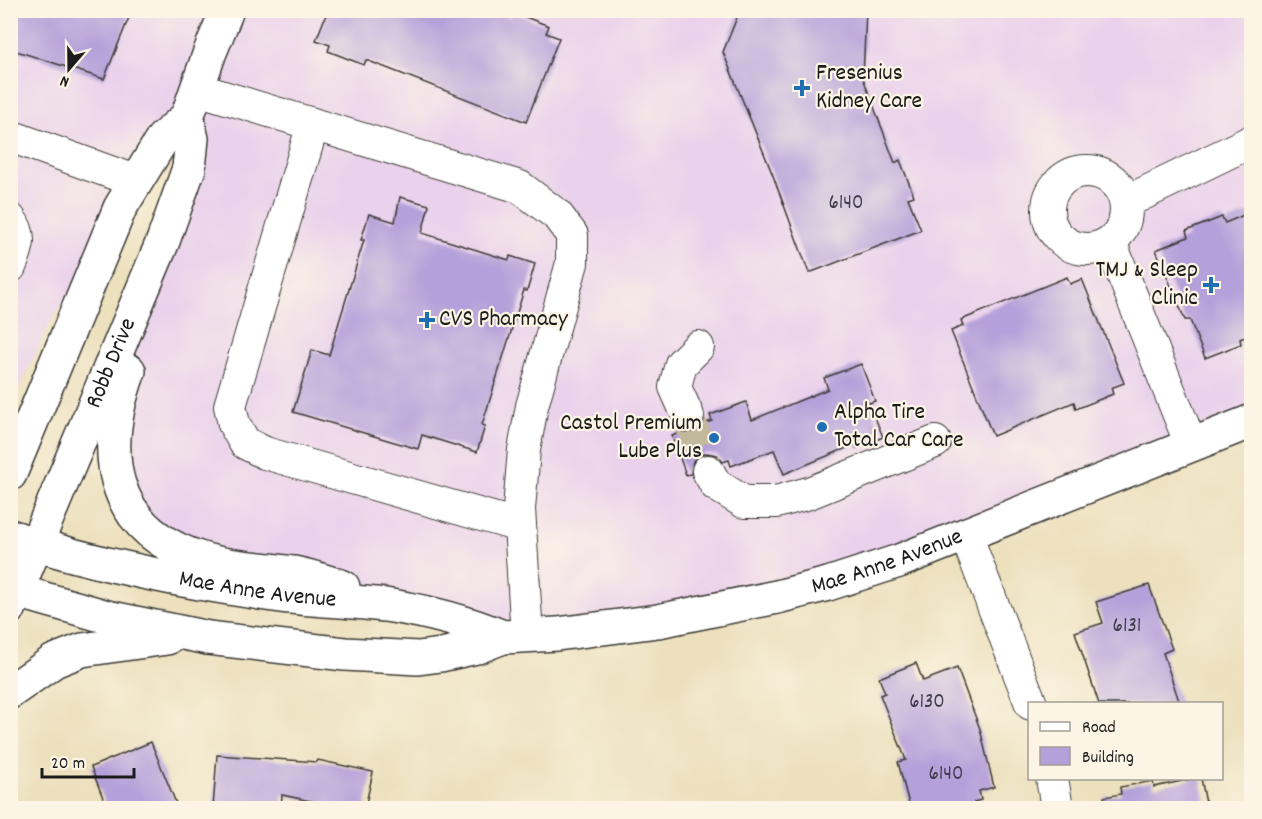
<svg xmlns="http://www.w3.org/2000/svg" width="1262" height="819" font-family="Dekko,sans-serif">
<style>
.built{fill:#ead1ec}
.building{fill:#b4a0da}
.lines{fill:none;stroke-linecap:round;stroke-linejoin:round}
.minor-tunnel{stroke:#c2b99d;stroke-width:32;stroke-dasharray:32 16;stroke-linecap:butt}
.minor-casing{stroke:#3b3934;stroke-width:34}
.major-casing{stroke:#3b3934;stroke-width:36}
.minor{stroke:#fff;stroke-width:32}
.major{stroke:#fff;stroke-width:33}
.poi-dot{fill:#1f6fb2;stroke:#fcf5e5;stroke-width:2}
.labels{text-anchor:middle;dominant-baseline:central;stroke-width:4.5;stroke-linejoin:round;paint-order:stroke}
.number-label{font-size:21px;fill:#423d4c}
.poi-label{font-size:24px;fill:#1c1c1c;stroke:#fcf5e5;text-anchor:start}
.street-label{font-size:24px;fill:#1c1c1c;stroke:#fcf5e5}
</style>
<rect width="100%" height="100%" fill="#fcf5e5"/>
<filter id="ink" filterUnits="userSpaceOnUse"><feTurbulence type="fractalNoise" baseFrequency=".0167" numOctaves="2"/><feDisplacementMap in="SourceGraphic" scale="12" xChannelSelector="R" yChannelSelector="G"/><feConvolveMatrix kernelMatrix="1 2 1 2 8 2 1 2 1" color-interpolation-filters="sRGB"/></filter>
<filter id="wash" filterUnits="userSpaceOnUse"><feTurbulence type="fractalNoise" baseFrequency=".008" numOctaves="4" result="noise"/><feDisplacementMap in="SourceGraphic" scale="24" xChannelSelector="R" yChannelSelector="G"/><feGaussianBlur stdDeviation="1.35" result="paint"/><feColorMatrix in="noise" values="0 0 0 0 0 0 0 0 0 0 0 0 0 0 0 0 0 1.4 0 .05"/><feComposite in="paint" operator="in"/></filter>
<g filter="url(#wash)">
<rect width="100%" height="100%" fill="#ece0bd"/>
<polygon class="built" points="11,11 1251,11 1251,421 899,561 557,634 218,563 129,506 132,362 187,117 51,321 11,405"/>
<g id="blocks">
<g class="building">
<polygon points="10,10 132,10 104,79 10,49"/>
<polygon points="328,10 490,10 509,18 512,12 549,26 546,33 559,38 526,122 366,60 364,65 328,51 330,45 316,40"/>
<polygon points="740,10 866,10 863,78 895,163 900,160 914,196 908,198 921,230 809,273 772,173 723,52"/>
<polygon points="400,197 429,205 422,233 509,260 510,256 535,264 527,291 524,290 482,425 485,426 477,452 422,435 418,449 293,412 312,350 329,355 364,240 361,240 369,214 395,222"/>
<polygon points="1251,212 1251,334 1240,339 1241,344 1205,358 1190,320 1185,320 1156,250 1188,237 1186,231 1222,217 1225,223"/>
<polygon points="1067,277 1070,284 1082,279 1124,383 1111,388 1113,394 1076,409 1074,402 993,436 951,331 963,326 961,320"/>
<polygon points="861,364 875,401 869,403 883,437 857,448 856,444 784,474 774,450 731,466 729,460 723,462 717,455 707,453 700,455 693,461 691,474 686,475 672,436 682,432 687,434 696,432 703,424 712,421 710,415 746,402 752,420 828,389 824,378"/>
<polygon points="1149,585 1172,649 1163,653 1180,704 1099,704 1075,632 1103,623 1096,602"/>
<polygon points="916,663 923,681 957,668 980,729 994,787 979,791 981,800 974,802 975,808 910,808 898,762 906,760 880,695 885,693 879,678"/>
<polygon points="151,742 178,808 107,808 91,767"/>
<polygon points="217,755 317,762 318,760 373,772 365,808 343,808 282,795 281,808 213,808"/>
<polygon points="1196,778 1201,778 1207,808 1105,808 1104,797 1121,794 1120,787 1153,781 1154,787"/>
</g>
</g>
</g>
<g filter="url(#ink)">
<use href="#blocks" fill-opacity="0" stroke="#3b3934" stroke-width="1.5"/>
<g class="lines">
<polyline class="minor-tunnel" points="688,416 708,471"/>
<g class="minor-casing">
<g id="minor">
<polyline points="197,89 520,187 557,215 572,235 572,263 532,406 524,450 519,509 527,636"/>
<polyline points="313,124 230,406 234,424 245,443 265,453 520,526"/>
<polyline points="10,136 135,181"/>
<circle cx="1087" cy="210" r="39"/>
<polyline points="1126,202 1252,141"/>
<path d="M10,219c13,17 8,29 0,48"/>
<polyline points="1110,242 1191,445"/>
<polyline points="688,416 675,387 681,364 698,347"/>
<polyline points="708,471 716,485 744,502 776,502 809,493 935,442"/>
<polyline points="966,535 1031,704"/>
<polyline points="1052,778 1057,808"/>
</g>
</g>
<g class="major-casing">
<g id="major">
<path d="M129,371c-29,79 -22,157 70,187 30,10 64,10 95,15 17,3 33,9 49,14"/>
<polyline points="10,474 120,208 163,138 187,117"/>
<path id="s1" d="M10,536c88,30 180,47 271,60 35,4 70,5 104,9 41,6 80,16 118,32"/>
<path id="s2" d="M10,589l101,29 97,20 137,16 73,4 23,-3 36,-8 26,-10 54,-3 101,-13 119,-24 51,-13 71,-23 353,-140"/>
<path id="s3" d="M10,607l153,-366 26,-73 3,-29 -5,-22 23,-65 17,-42"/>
<polyline points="10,692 54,661 82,650 167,638"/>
</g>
</g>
<use href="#minor" class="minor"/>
<use href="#major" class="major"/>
</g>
</g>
<g class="poi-dot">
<path d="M799 79h6v6h6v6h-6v6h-6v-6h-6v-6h6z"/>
<path d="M1208 276h6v6h6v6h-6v6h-6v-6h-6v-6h6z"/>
<path d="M424 311h6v6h6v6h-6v6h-6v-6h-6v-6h6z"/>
<circle cx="822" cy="427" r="6"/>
<circle cx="714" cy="438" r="6"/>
</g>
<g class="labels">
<g class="number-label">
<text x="846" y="204">6140</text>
<text x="1127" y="627">6131</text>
<text x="927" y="703">6130</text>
<text x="946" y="775">6140</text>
</g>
<g class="poi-label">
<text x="816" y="74">Fresenius<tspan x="816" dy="28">Kidney Care</tspan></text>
<text x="1198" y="271" text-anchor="end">TMJ &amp; Sleep<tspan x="1198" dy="28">Clinic</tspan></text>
<text x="439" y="320">CVS Pharmacy</text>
<text x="834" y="413">Alpha Tire<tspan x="834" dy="28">Total Car Care</tspan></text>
<text x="702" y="424" text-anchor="end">Castol Premium<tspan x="702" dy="28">Lube Plus</tspan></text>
</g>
<g class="street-label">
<text stroke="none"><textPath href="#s3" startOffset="264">Robb Drive</textPath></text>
<text stroke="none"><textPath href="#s2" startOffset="896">Mae Anne Avenue</textPath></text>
<text stroke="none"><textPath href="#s1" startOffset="254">Mae Anne Avenue</textPath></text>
</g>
</g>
<rect width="1262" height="819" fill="none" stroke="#fcf5e5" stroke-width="36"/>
<rect x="1028" y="702" width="195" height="78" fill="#fcf5e5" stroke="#a29e95" stroke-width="1.5"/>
<rect x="1040" y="722" width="30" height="9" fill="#ffffff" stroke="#a29e95" stroke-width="1.5"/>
<text x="1082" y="732" font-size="18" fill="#1c1c1c">Road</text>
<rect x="1040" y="747" width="30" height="18" fill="#b4a0da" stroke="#a29e95" stroke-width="1.5"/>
<text x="1082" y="762" font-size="18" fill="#1c1c1c">Building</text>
<g transform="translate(69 69) rotate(200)" stroke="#fcf5e5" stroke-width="4.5" paint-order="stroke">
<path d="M0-4.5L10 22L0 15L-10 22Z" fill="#1c1c1c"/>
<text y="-9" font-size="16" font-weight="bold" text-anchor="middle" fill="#1c1c1c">N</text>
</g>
<path d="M42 768v9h92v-9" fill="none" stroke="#1c1c1c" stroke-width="3"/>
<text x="51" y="768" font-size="18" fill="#1c1c1c" stroke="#fcf5e5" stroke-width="4.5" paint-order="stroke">20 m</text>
</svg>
